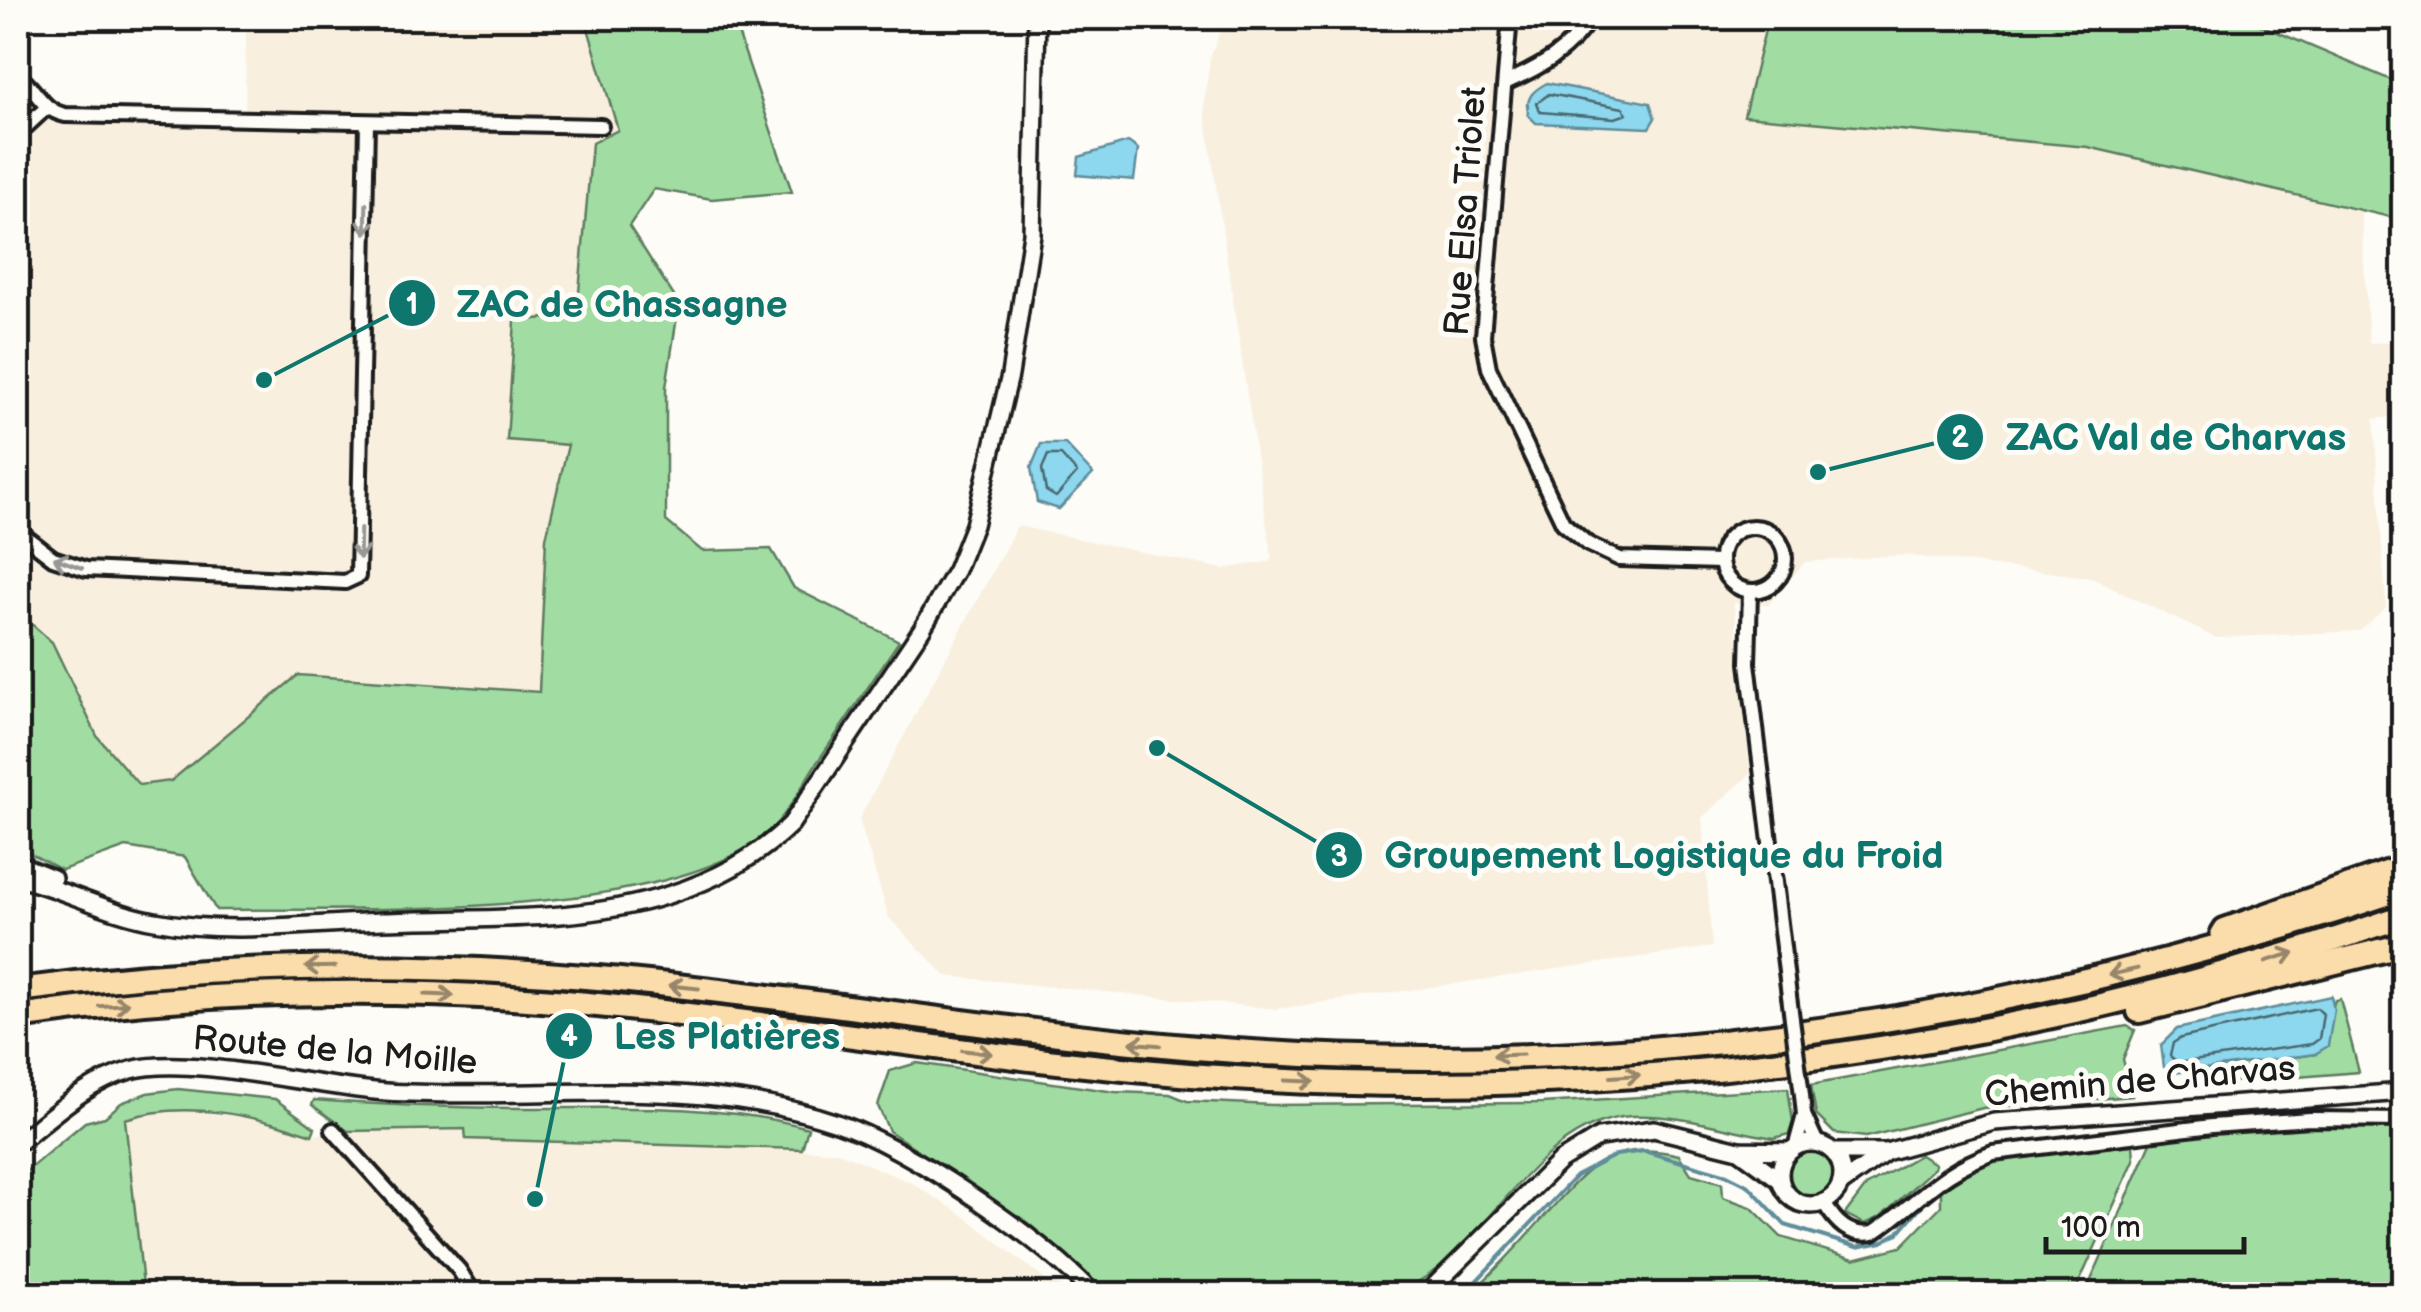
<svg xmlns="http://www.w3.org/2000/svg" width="2421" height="1312" font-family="'Balsamiq Sans',sans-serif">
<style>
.built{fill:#f9efde}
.green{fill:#a1dda3;stroke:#5e7c60;stroke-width:2.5}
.water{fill:#8dd8ee;stroke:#608d9a;stroke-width:2.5}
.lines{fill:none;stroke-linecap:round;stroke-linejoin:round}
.shore{stroke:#496770;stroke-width:2.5}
.stream{stroke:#608d9a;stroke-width:4}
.minor-casing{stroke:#1c1c1c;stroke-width:20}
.tertiary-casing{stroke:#1c1c1c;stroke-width:22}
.motorway-casing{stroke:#1c1c1c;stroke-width:30}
.minor{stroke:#fdfcf7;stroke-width:12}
.tertiary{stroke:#fdfcf7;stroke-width:15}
.motorway{stroke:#fbddab;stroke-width:22}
.minor-bridge-casing{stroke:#1c1c1c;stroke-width:20;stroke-linecap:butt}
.minor-bridge{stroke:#fdfcf7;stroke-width:12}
.oneway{stroke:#989794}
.oneway2{stroke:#97866b}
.labels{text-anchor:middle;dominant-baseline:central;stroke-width:10;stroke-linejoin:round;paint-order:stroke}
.street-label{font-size:35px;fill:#1c1c1c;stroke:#fdfcf7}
.leader{fill:none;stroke:#0f766e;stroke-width:4}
.callout-dot{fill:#0f766e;stroke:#fdfcf7;stroke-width:4}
.mark-label{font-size:30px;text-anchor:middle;font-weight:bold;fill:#fff}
.callout-label{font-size:38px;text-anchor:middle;font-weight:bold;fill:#0f766e;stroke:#fdfcf7;stroke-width:10;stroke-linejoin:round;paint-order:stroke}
</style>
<rect width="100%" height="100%" fill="#fdfcf7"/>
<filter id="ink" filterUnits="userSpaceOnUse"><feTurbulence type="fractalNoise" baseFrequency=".01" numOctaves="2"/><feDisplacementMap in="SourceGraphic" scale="20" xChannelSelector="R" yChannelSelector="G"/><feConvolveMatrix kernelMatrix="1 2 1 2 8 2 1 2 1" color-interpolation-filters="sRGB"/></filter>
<g filter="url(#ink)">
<g class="built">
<polygon points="369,18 585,18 618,130 592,143 577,315 515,322 507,439 568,444 546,538 539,692 298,675 171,781 139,785 97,736 52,642 18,612 18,70 57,110 245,112 246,26 368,28"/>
<polygon points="1225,18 1768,18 1745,115 2088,147 2361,212 2369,343 2395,342 2399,416 2374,419 2386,607 2360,631 2216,638 2089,577 1904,555 1805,562 1768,605 1734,603 1750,774 1702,818 1712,947 1277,1009 946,976 889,918 859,819 1017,526 1223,569 1272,561 1204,106 1210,58"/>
<polygon points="160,1108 265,1119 312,1135 372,1128 466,1129 467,1139 836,1151 912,1183 963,1215 1048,1282 1052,1279 1068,1294 144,1294 124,1119"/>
</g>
<g class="green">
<path d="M585,18h148l59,174 -80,7 -58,-10 -25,37 50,78 -13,83v134l36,30 69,-2 23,39 105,53c-28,42 -56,84 -85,126 -12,19 -23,41 -38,57 -89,99 -429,84 -560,86l-31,-53 -59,-10 -64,23 -44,-23v-235l34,30 45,94 42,49 32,-4 127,-106 241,17 7,-154 22,-93 -61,-5 8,-119 62,-6 15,-172 26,-13z"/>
<polygon points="1768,18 2244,18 2403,85 2403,220 2088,147 1744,116"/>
<polygon points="2340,999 2359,1072 2207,1084 2204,1069 2316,1054 2335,1000"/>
<polygon points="2127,1026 2135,1030 2123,1059 2132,1096 1983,1108 1866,1137 1834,1133 1816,1115 1811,1085"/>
<path d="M917,1063l198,29 55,2 17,7 85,4 270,-2 246,-15 5,34 -4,12 -15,4c-46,-7 -96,-25 -143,-22 -104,7 -147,149 -240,178h-281l-86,-74 -135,-89 -11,-25 12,-35z"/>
<path d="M178,1089l97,10 40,29 -3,7c-59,-20 -127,-35 -187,-16l19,175h-126v-116l67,-56 20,-5 16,-14 26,-10z"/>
<path d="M314,1100c77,6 152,8 229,8 89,0 179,-4 265,20l-6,21 -336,-10 -1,-10 -117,2 -36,-26z"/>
<polygon points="2308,1125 2403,1127 2403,1294 2085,1294 2153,1138"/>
<path d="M2133,1145l1,15 -60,134h-604c25,-23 48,-48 71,-74 44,-48 66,-83 138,-65l12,19 31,9 1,14 28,10 30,30 73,22 47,-12 40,-41v-25l45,-22z"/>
<circle cx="1812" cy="1174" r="22"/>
<polygon points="1920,1155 1935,1164 1934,1168 1881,1217 1865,1224 1845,1214 1866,1186"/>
</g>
<g class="water">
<path d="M1547,83l103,20 5,15 -6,10 -113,-5 -8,-8c-2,-18 4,-24 19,-32z"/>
<polygon points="1128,142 1138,149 1134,180 1077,175 1079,157"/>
<polygon points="1041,444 1065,444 1093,474 1059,509 1037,502 1031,468"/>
<polygon points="2331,996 2334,1010 2328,1046 2315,1054 2174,1073 2164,1067 2161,1045 2177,1029"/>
</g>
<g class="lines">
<g class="shore">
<polygon points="1549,94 1623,108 1627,114 1615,118 1540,112 1537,103"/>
<polygon points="1048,455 1061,455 1077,473 1056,497 1046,491 1042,469"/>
<polygon points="2317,1008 2323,1014 2319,1039 2312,1044 2178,1063 2170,1056 2173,1043 2181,1038"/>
</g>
<polyline class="stream" points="1464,1294 1576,1176 1616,1155 1644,1151 1727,1175 1749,1186 1785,1225 1857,1247 1882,1242 1898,1233 1928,1198"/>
<g class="minor-casing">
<g id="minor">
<polyline points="1506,18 1509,29 1483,336 1489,368 1563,523 1588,544 1620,559 1720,562"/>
<path d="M18,76c19,13 23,34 47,39l536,11"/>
<path d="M1505,83c36,-16 64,-31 85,-65"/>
<polyline points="18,134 45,109"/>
<circle cx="1753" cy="559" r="32"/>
<polyline points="18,531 53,558 86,569 345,582 358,576 367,122"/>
<polyline points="1750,592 1748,663 1789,996"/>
<polyline points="1804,1115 1817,1143"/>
<polyline points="333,1130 459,1270 474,1294"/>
<polyline points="1795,1148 1804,1115 1802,1095"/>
<path d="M1824,1203c12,20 25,34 49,30 47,-31 64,-60 120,-80l219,-27 98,-7 94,1"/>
</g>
</g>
<g class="tertiary-casing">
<g id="tertiary">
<polyline points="18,864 53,878"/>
<path d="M18,878c46,11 90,35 137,43 73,14 152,3 227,0 92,-4 196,3 286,-26 47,-15 87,-36 123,-71l131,-195 34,-59 18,-45 36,-150 22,-141 5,-216"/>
<circle cx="1811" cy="1174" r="31"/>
<path d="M18,1143c34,-27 69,-61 113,-73 58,-16 188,18 255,22 150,9 306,-19 451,31 73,25 203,114 256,171"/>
<polyline points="1739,1150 1780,1180"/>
<polyline points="1834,1152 1886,1152"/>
<polyline points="1842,1183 1886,1152 1994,1122 2404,1092"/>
<polyline points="1426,1294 1560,1161 1599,1137 1654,1129 1739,1150 1790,1151"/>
</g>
</g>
<g class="motorway-casing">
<g id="motorway">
<polyline points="2222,935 2225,930 2404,867"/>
<path d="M18,990c192,-26 386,-29 580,-12 213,19 424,58 638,73 395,29 794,-34 1168,-163"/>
<polyline points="2139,1011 2404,945"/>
<path d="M18,1017c191,-28 388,-31 580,-12 213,21 424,60 637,73 395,25 796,-30 1169,-162"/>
</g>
</g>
<use href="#minor" class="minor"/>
<use href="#tertiary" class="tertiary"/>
<use href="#motorway" class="motorway"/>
<g class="minor-bridge-casing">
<polyline id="minor-bridge" points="1789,996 1802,1095"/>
</g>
<use href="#minor-bridge" class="minor-bridge"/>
</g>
<defs><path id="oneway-shaft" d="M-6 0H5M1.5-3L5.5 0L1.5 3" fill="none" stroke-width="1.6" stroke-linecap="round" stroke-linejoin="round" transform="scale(2.5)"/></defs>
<g class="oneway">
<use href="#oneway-shaft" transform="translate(366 219) rotate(91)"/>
<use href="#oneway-shaft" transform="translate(360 544) rotate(91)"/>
<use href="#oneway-shaft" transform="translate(68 563) rotate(-160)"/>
</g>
<g class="oneway2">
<use href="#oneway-shaft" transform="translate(2280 957) rotate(-17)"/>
<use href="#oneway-shaft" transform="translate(320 967) rotate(179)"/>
<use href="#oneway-shaft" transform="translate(2123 972) rotate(167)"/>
<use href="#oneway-shaft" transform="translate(684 987) rotate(-174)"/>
<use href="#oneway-shaft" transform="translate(439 995) rotate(2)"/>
<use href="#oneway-shaft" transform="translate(114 1005) rotate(-5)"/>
<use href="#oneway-shaft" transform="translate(1145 1044) rotate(-175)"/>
<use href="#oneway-shaft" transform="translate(977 1052) rotate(7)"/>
<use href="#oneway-shaft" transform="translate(1508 1055) rotate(178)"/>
<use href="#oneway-shaft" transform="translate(1625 1076) rotate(-4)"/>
<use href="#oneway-shaft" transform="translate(1300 1081) rotate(2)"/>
</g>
</g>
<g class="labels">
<g class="street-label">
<text transform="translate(1466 211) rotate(-86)">Rue Elsa Triolet</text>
<text transform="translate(335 1051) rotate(5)">Route de la Moille</text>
<text transform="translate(2140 1082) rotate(-5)">Chemin de Charvas</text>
</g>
</g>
<path class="leader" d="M264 380L412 303M1818 472L1960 437M1157 748L1339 855M535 1199L569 1036"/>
<g class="callout-dot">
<circle cx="264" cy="380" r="10"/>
<circle cx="1818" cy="472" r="10"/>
<circle cx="1157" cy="748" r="10"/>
<circle cx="535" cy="1199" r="10"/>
<circle cx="412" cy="303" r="25"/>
<circle cx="1960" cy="437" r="25"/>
<circle cx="1339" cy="855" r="25"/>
<circle cx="569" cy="1036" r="25"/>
</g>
<g class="mark-label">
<text x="412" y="314">1</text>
<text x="1960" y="447">2</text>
<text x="1339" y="866">3</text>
<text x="569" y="1046">4</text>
</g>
<g class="callout-label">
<text x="622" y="317">ZAC de Chassagne</text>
<text x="2176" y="450">ZAC Val de Charvas</text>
<text x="1664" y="868">Groupement Logistique du Froid</text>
<text x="727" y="1049">Les Platières</text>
</g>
<rect width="2421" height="1312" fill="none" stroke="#fdfcf7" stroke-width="60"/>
<rect x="30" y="30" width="2361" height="1252" fill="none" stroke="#1c1c1c" stroke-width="4" filter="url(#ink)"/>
<path d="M2046 1237v15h198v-15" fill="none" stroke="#1c1c1c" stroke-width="5"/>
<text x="2061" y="1237" font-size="30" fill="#1c1c1c" stroke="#fdfcf7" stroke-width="8" paint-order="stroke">100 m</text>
</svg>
